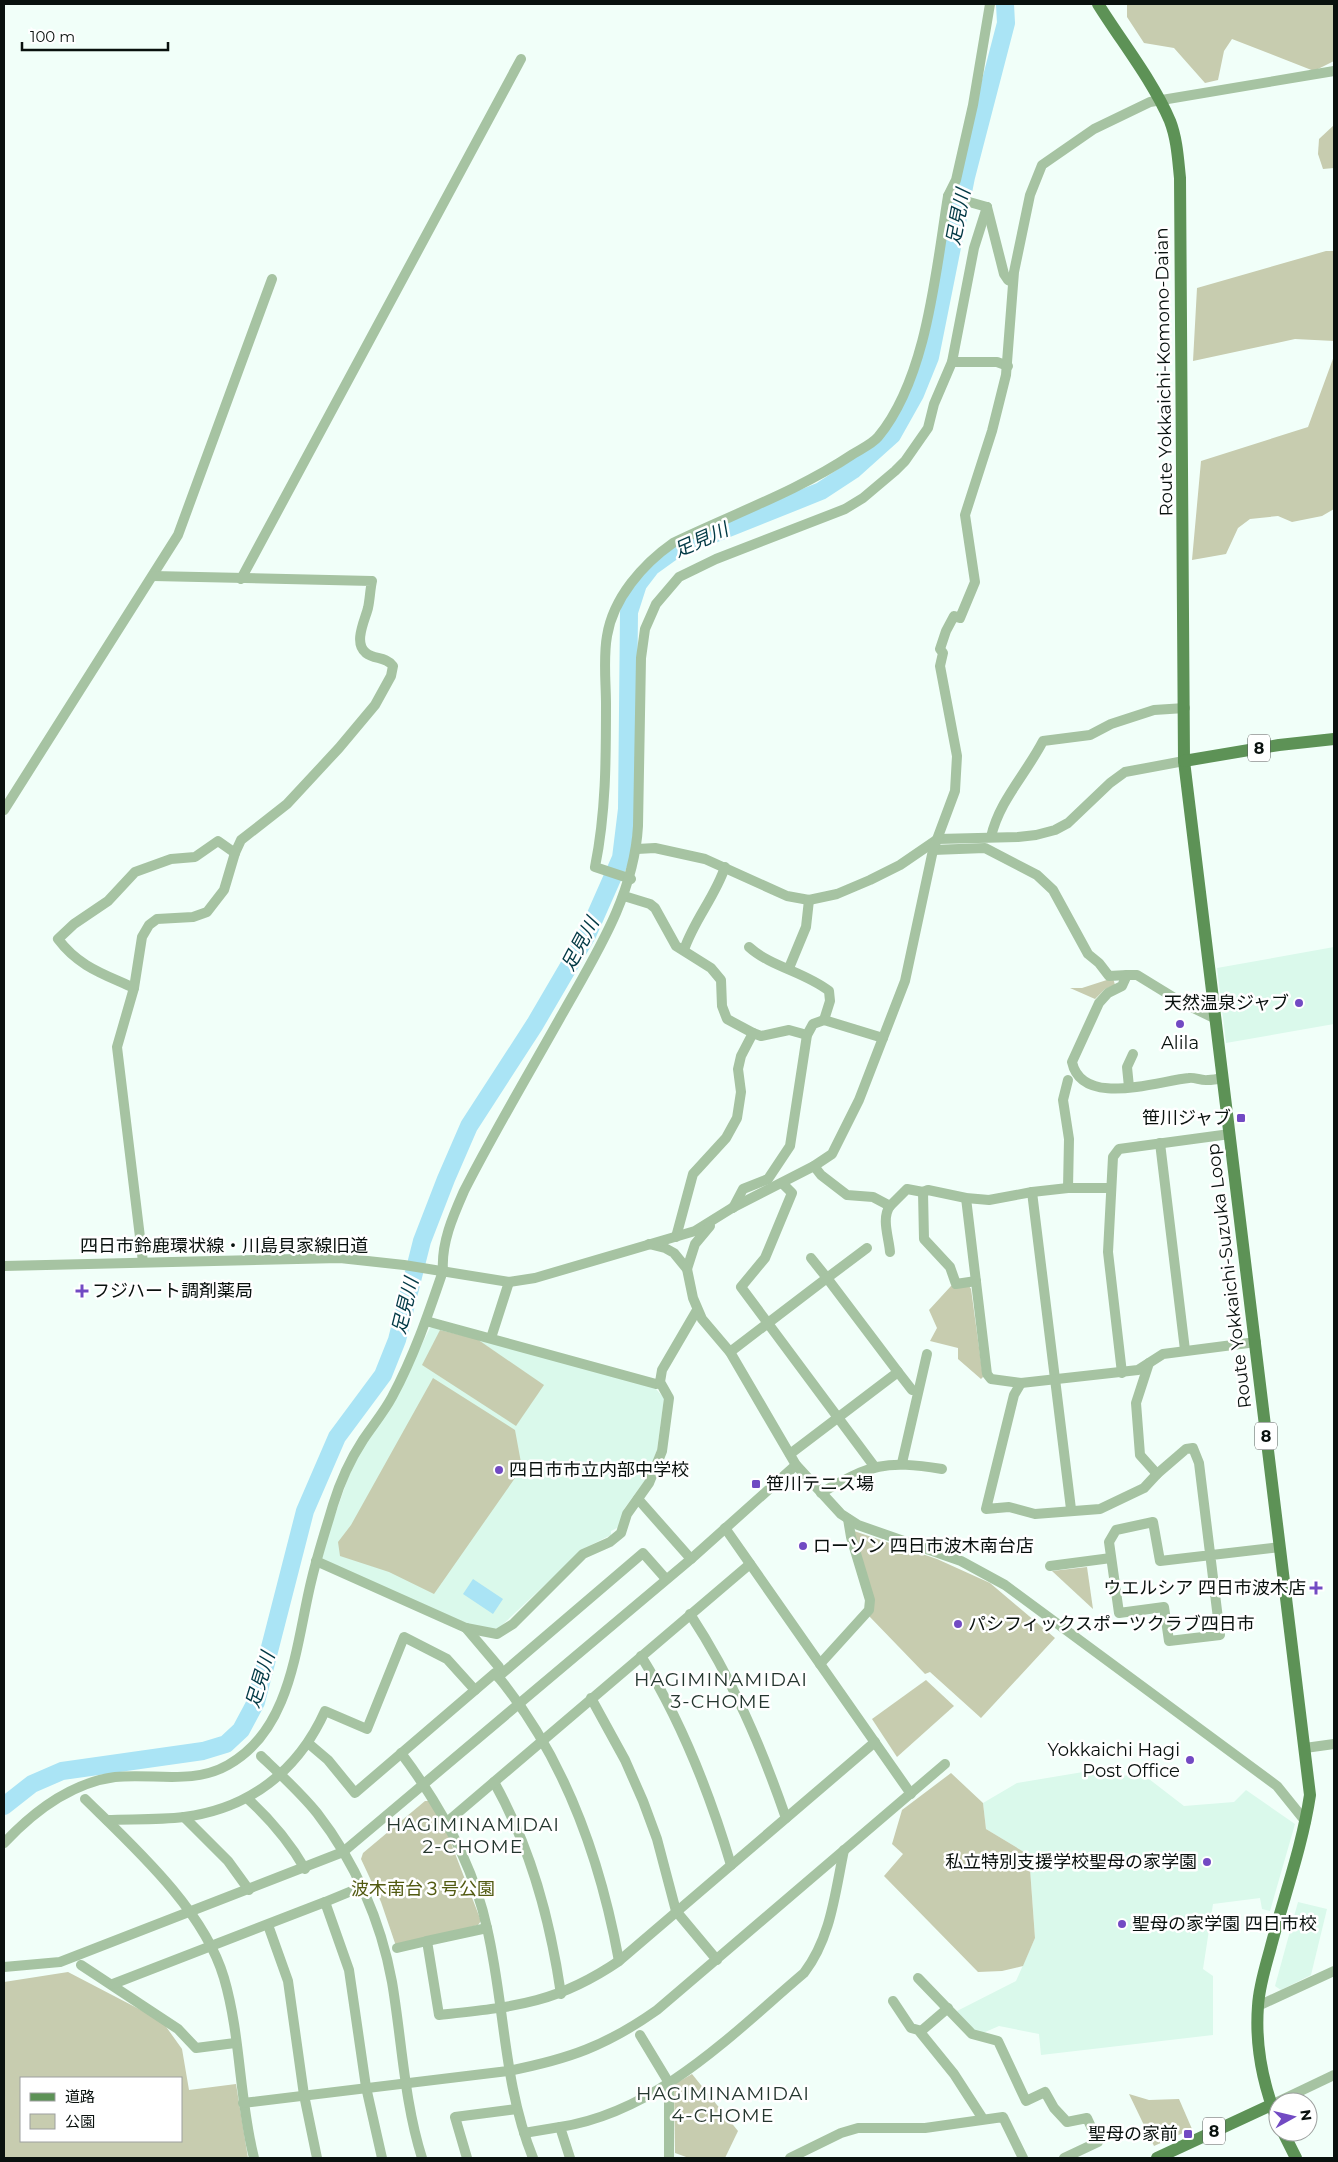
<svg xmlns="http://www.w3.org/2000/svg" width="1338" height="2162" font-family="Montserrat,'Noto Sans JP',sans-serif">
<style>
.built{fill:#daf9eb}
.green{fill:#c7ccaf;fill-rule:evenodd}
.water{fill:#aae4f5}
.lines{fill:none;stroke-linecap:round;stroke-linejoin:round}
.river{stroke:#aae4f5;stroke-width:18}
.minor{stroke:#a6c3a2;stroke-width:10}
.major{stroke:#5d9256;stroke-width:12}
.poi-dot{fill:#724ac3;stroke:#fff;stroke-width:2}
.labels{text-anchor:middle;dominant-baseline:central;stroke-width:5;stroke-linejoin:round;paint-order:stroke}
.shield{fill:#fff;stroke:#535856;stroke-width:1}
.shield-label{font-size:16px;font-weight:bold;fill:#09110e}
.street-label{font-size:18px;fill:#09110e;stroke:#fff}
.poi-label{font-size:18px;fill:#09110e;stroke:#fff;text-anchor:end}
.park-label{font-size:18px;fill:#525a11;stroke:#fff}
.water-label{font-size:19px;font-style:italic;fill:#023945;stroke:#fff}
.neighbourhood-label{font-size:19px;letter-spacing:1px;fill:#24362e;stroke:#fff}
</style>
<rect width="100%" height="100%" fill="#f1fff9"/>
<g class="built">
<polygon points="1334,947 1334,1024 1226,1043 1217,968"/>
<polygon points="435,1326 655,1388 664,1398 657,1450 645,1480 624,1509 619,1527 611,1531 611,1535 583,1549 499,1628 489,1630 473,1626 322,1561 321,1555 354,1461 417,1354 430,1328"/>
<polygon points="1089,1771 1110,1778 1135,1774 1145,1780 1149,1779 1184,1806 1234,1802 1246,1790 1295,1824 1270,1911 1262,1909 1260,1898 1213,1904 1203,1969 1213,1976 1213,2035 1041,2055 1039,2034 999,2026 983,2033 973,2031 957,2011 1016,1981 1035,1938 1029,1855 986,1829 983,1803 1017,1783"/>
<polygon points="1298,1902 1327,1909 1311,1975 1281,1990 1275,1986"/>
</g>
<g class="green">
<polygon points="1127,4 1334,4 1334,61 1314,71 1232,39 1224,51 1218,80 1205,83 1174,48 1144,43 1127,17"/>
<polygon points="1334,125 1334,168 1323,169 1318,154 1319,139"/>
<polygon points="1326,251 1334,251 1334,341 1295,339 1193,361 1197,288"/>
<polygon points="1334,356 1334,509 1322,516 1292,522 1278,516 1250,519 1238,528 1226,554 1192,560 1201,461 1308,427"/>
<polygon points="1113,978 1115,985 1105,989 1095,999 1070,988 1082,988"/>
<polygon points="951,1286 969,1286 971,1289 983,1377 981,1379 958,1359 958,1348 930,1341 937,1328 929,1310"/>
<polygon points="440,1330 477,1339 544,1385 516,1426 422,1365"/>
<polygon points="433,1378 515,1430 522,1468 434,1594 389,1572 340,1556 338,1542 351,1525"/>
<polygon points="854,1531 937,1559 990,1583 1055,1638 981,1718 930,1672 925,1674 869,1616"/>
<polygon points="1087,1567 1093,1609 1052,1571"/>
<polygon points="926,1680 954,1706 897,1757 872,1719"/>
<polygon points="951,1773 983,1803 986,1829 1029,1855 1035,1938 1023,1966 1002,1971 978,1972 884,1876 903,1854 892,1844 902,1810"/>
<polygon points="425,1801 429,1801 446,1830 481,1921 478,1925 396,1946 381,1902 361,1859 363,1853"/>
<path d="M68,1972l94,49 20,28 7,41 47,-6 12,74h-244v-176zM21,2078h160v63h-160z"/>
<polygon points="692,2074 738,2131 725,2158 689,2158 675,2153 674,2089 675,2084"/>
<polygon points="1129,2094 1149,2100 1179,2099 1192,2129 1154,2146"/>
</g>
<polygon class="water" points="473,1579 503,1599 493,1614 463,1594"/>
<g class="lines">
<polyline class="river" points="4,1806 32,1784 62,1771 203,1751 226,1744 241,1730 256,1702 305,1511 337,1437 383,1375 397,1340 422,1241 446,1179 469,1126 535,1024 587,935 621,858 627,809 629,612 638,584 651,567 676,549 821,491 853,470 892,435 915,394 930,357 966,177 1006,23 1005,4"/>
<g class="minor">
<polyline points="948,196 987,207"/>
<polyline points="987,207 1004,274 1008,280 1013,282"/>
<polyline points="952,362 997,362 1008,366"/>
<polyline points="241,579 521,59"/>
<polyline points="4,810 178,535 272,279"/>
<path d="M991,837c8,-36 35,-63 52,-96l47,-6 21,-11 43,-14 31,-2"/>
<polyline points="637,849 655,848 705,859 787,896 809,900 837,894 870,880 900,865 938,839 1018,837 1036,835 1055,830 1068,823 1110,783 1125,772 1184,761"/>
<polyline points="933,850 985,848 1037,875 1053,890 1088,954 1099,963 1109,976 1127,975"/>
<path d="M631,879l-36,-12c11,-54 11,-108 11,-163 0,-21 -3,-46 1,-68 6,-38 36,-72 66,-93 60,-29 125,-52 180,-89 8,-5 19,-10 25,-17 49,-59 58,-167 70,-241l8,-16 17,-75 17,-101"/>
<polyline points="624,896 650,904 655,908 676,946 711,968 721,980 722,1006 727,1019 753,1033 741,1056 738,1069 741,1092 737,1118 726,1138 693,1174 676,1237"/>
<path d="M749,947c22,20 56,25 80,44l1,10 -6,19"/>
<path d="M684,950c10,-30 31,-53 41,-83"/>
<polyline points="789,968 806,927 809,900"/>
<path d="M134,988c-30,-14 -55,-21 -76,-49l16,-15 34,-23 27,-29 36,-13 24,-2 23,-16 17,12"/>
<path d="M1216,1019l-35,-17 -44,-27h-10l-5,11 -14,7 -9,10 -27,59c10,46 85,19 117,16 6,-1 12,3 19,2 5,0 10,-1 15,-2"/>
<polyline points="753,1033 761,1036 789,1030 807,1035"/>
<polyline points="1068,1080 1063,1100 1069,1139 1068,1188"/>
<polyline points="1129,1087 1127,1067 1133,1054"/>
<polyline points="1160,1143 1185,1350"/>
<polyline points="814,1166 821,1175 847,1195 873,1197 890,1206 907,1189 923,1192"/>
<polyline points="782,1183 792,1193 765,1258 741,1287 874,1466"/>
<polyline points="1032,1192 1071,1509"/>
<polyline points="966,1198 987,1374 991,1379 1021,1383 1138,1370 1163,1354 1256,1342"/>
<polyline points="733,1208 743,1189 768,1179 790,1146 807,1035 813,1024 824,1020 883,1038"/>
<polyline points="649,1244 665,1248 674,1253 687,1269 693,1298 702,1319 730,1352 796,1465 841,1514 858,1525 961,1561 1005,1585 1277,1786 1306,1822"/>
<path d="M890,1252c-1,-14 -9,-34 0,-46"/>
<polyline points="811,1258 827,1278 867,1248"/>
<path d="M143,1262l-26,-215 17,-59 8,-51 7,-12 8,-6 36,-2 14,-5 17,-22 11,-37 6,-13 46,-36 52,-56 36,-43 16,-29 2,-10c-8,-10 -18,-6 -27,-13 -13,-10 -1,-33 2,-45 2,-9 2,-18 4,-27l-219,-5"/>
<polyline points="4,1266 340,1258 404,1265 509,1282 535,1278 695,1231 732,1208 814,1166 832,1154 859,1100 905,981 933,850 955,791 957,756 940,666 943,653 940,649 946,631 954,616 960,618 975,582 965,515 992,431 1006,375 1014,272 1030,195 1042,165 1094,129 1150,102 1334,71"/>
<polyline points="687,1269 695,1244 710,1226"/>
<polyline points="976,1281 956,1284 950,1267 924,1239 923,1192 928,1190 966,1198 989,1200 1032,1192 1068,1188 1111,1188"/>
<polyline points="426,1321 656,1384 660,1382"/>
<polyline points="491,1338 509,1282"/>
<polyline points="730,1352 827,1278 898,1372 790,1454"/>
<polyline points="1149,1363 1136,1403 1140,1455 1157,1474"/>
<polyline points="898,1372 912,1390"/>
<polyline points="1122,1373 1108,1252 1113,1157 1119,1149 1230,1134"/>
<polyline points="1021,1383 1014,1395 986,1509 1009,1507 1035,1514 1100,1509 1144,1488 1157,1474 1186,1449 1193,1448 1199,1463 1220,1635 1169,1641 1164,1607 1119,1613 1109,1542 1116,1530 1153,1522 1160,1561 1280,1547"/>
<polyline points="902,1463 927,1354"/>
<path d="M821,1493c50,-29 64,-33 121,-24"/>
<polyline points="638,1499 691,1559"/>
<polyline points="725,1528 911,1794"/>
<polyline points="316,1561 466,1628 497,1634 513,1624 583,1554 610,1542 621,1533 627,1514 649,1483 662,1451 669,1398 660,1382 662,1370 697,1310"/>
<polyline points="1050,1566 1111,1558"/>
<path d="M690,1614c42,64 71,132 96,204"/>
<polyline points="466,1628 499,1667"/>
<path d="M641,1656c41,66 68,135 90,209"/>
<polyline points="820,1664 869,1610 870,1600 851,1537 848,1519"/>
<polyline points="498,1677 643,1553 666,1579"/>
<polyline points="591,1698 625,1760 643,1801 657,1839 676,1911 717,1960"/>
<path d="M308,1743l20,17 27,33 140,-120c69,82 105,184 124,288"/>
<polyline points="1305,1748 1334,1744"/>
<path d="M401,1753c39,52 72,111 86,175 18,77 16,156 46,230"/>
<path d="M261,1756c19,18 39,36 56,57 38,49 64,108 75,169 10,59 12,119 30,176"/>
<path d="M494,1782c37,66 56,137 67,212"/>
<path d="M247,1798c23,21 42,43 58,71"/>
<path d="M85,1799c50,49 119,111 139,179 17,58 15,121 30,180"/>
<polyline points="184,1817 228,1861 249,1890"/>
<path d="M107,1820c25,-1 51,0 77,-3 65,-8 114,-46 141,-106l42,18 37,-92 43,22 28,31"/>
<polyline points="447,1822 750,1564"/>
<path d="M4,1843c30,-32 66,-60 111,-66 38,-4 78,8 113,-12 65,-36 68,-124 84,-187 6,-25 14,-49 21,-73 7,-23 17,-45 30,-65 10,-15 21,-28 29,-43 22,-41 36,-82 51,-126 -2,-28 10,-55 21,-80 30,-59 64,-116 96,-173 34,-61 74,-121 78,-192l3,-168 4,-29 11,-25 23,-27 37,-18 129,-50 18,-11 32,-27 10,-10 23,-33 6,-24 18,-42 22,-114 13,-41"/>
<polyline points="325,1902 354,1890"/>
<polyline points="268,1925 288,1981 304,2095 317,2158"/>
<path d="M487,1928l-60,13 12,74c74,-8 117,-11 180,-54l256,-219"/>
<polyline points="397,1948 427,1941"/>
<polyline points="81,1965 178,2029 196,2048 235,2043"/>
<polyline points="4,1967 60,1962 343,1852 691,1559 796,1465"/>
<polyline points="918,1978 972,2034 998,2041 1026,2101 1045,2092 1054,2108 1067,2122 1087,2118 1098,2142 1064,2158"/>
<polyline points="113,1984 325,1902 349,1970 366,2087 382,2158"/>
<polyline points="893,2001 911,2028 922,2031"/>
<polyline points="1258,2006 1334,1971"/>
<polyline points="948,2008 920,2032 954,2074 983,2119"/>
<polyline points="640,2035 669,2083 669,2158"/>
<path d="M243,2103l265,-32c61,-12 98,-25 149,-61l288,-246"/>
<polyline points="1271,2105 1334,2075"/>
<polyline points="524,2133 560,2127"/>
<polyline points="467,2158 455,2117 517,2109"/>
<path d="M570,2158l-10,-31c98,-15 172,-93 244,-154 27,-35 31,-80 40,-123"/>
<polyline points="790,2158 841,2133 858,2128 925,2128 1003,2117 1023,2158"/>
</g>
<g class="major">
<path d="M1098,4c23,37 55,77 72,117 7,18 8,38 10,57l4,583 126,1034c-8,53 -27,104 -40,155 -5,18 -11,37 -12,56 -3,39 5,79 20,116"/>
<polyline points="1184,761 1279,745 1334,739"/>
<polyline points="1283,2132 1296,2158"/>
<polyline points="1157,2158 1271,2105"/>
</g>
</g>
<g class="poi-dot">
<circle cx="1299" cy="1003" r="5"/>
<circle cx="1180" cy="1024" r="5"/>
<rect x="1236" y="1113" width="10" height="10" rx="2.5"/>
<path d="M79.5 1283.5h5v5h5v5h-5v5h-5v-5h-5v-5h5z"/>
<circle cx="499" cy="1470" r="5"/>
<rect x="751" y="1479" width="10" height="10" rx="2.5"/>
<circle cx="803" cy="1546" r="5"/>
<path d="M1313.5 1580.5h5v5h5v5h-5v5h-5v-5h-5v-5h5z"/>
<circle cx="958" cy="1624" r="5"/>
<circle cx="1190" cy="1760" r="5"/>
<circle cx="1207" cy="1862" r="5"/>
<circle cx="1122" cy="1924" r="5"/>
<rect x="1183" y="2129" width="10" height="10" rx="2.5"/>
</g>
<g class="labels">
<g class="shield">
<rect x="1248" y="734.5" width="22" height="27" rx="4"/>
<rect x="1255" y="1422.5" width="22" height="27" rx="4"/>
<rect x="1203" y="2117.5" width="22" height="27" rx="4"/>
</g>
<g class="shield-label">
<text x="1259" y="748">8</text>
<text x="1266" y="1436">8</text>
<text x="1214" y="2131">8</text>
</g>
<g class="street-label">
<text transform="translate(1164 372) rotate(-91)">Route Yokkaichi-Komono-Daian</text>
<text x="224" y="1246">四日市鈴鹿環状線・川島貝家線旧道</text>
<text transform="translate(1229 1276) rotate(-97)">Route Yokkaichi-Suzuka Loop</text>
</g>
<g class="poi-label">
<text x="1289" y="1003">天然温泉ジャブ</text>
<text x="1180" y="1043" text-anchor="middle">Alila</text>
<text x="1231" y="1118">笹川ジャブ</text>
<text x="92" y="1291" text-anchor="start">フジハート調剤薬局</text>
<text x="509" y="1470" text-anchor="start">四日市市立内部中学校</text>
<text x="766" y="1484" text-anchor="start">笹川テニス場</text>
<text x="813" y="1546" text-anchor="start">ローソン 四日市波木南台店</text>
<text x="1306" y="1588">ウエルシア 四日市波木店</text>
<text x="968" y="1624" text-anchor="start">パシフィックスポーツクラブ四日市</text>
<text x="1180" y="1750">Yokkaichi Hagi<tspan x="1180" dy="21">Post Office</tspan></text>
<text x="1197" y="1862">私立特別支援学校聖母の家学園</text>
<text x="1132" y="1924" text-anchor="start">聖母の家学園 四日市校</text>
<text x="1178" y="2134">聖母の家前</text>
</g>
<g class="park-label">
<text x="423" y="1889">波木南台３号公園</text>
</g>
<g class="water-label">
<text transform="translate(958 217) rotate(-79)">足見川</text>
<text transform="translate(701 540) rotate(-24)">足見川</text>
<text transform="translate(580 944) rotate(-62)">足見川</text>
<text transform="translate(405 1306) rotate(-76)">足見川</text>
<text transform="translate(260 1680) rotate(-73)">足見川</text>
</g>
<g class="neighbourhood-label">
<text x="721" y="1679">HAGIMINAMIDAI<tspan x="721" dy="22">3-CHOME</tspan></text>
<text x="473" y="1824">HAGIMINAMIDAI<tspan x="473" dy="22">2-CHOME</tspan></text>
<text x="723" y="2093">HAGIMINAMIDAI<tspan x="723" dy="22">4-CHOME</tspan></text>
</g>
</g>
<rect width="1338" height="2162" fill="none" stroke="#09110e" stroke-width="10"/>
<rect x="20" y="2077" width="162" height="65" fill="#ffffff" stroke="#9da09f"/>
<rect x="30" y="2093" width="25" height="8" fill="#5d9256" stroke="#9da09f"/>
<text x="65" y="2102" font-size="15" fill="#09110e">道路</text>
<rect x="30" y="2114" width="25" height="15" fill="#c7ccaf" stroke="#9da09f"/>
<text x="65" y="2127" font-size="15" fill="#09110e">公園</text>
<g transform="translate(1293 2117) rotate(82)"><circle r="24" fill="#ffffff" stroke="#9da09f"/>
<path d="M0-4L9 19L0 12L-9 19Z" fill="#724ac3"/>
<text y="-8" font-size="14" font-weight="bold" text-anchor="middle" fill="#09110e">N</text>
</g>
<path d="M22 42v8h146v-8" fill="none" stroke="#09110e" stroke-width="2.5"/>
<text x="30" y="42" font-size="15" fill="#09110e" stroke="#ffffff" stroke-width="4" paint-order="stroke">100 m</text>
</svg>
